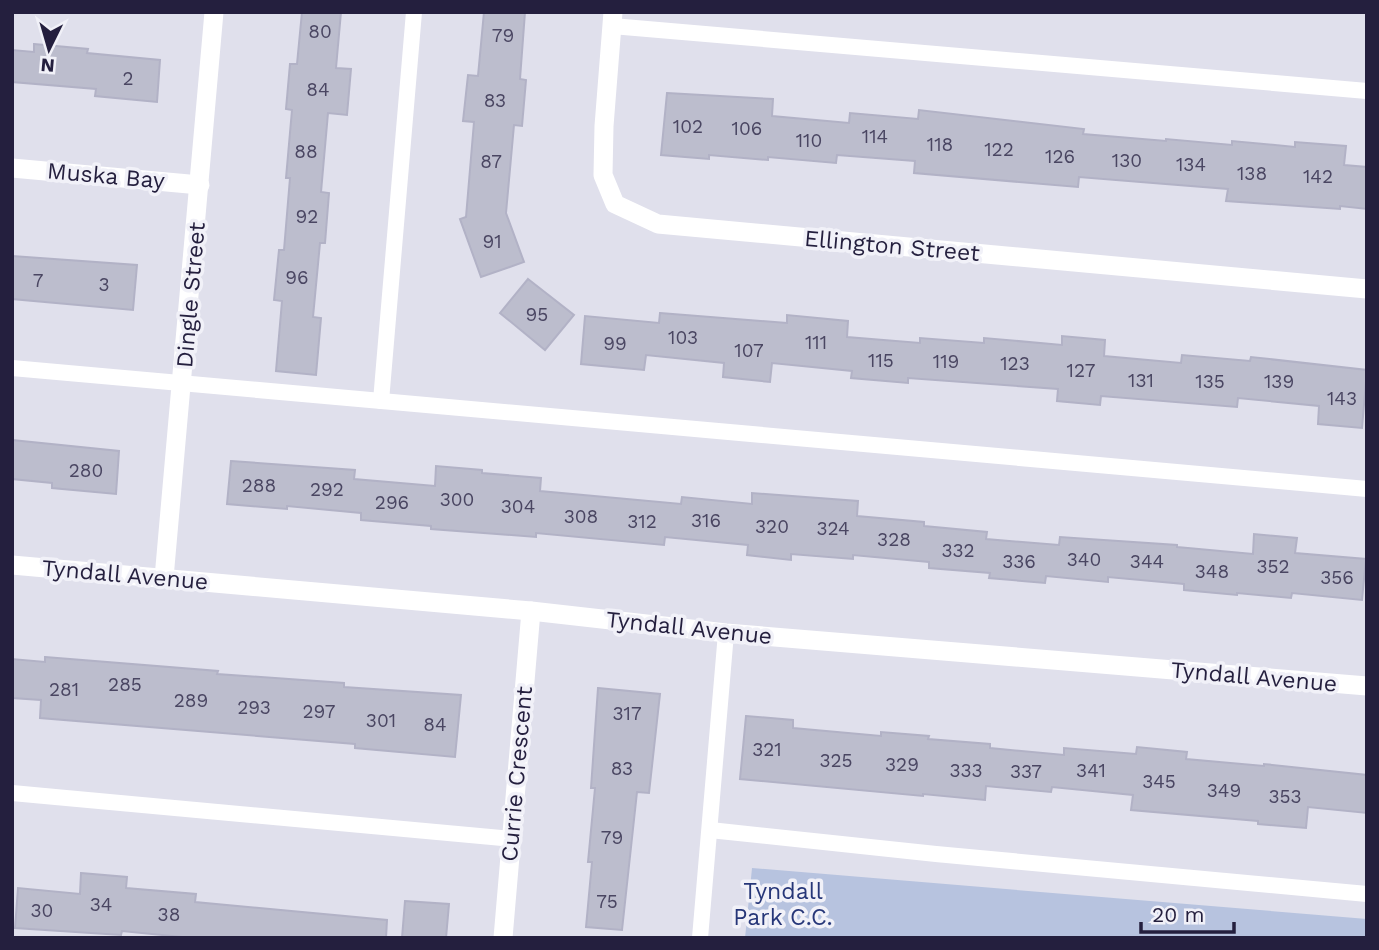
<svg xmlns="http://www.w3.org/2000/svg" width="1379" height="950" font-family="'Work Sans',sans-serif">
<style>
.green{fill:#b7c3df}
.building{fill:#bcbdcd;stroke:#b2b2c6;stroke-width:2}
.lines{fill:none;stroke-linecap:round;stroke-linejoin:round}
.service{stroke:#fff;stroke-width:16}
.minor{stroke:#fff;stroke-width:19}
.labels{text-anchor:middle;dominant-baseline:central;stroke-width:7;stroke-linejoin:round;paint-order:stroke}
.number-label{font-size:19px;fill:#4a4662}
.street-label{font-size:23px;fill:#241f3e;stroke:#f1f1f8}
.park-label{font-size:23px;fill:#263678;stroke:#f1f1f8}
</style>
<rect width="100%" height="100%" fill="#e0e0ec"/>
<polygon class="green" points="752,868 1367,919 1367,938 745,938"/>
<g class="building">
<polygon points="302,12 341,12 336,68 351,69 347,115 328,113 321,192 329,193 325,243 320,243 313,317 321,318 316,375 276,371 282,301 274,300 279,250 284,250 290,178 286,178 292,110 286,109 290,64 297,64"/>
<polygon points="484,12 525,12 520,79 526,80 522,126 514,125 506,213 524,262 481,277 460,219 466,217 474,122 463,121 468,75 478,76"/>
<polygon points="34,44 88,49 87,53 160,60 157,102 95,96 96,89 12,82 12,50 34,52"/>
<polygon points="667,93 773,99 772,116 849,123 850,113 918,119 919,110 1084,129 1083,134 1166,141 1166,139 1232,145 1232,141 1295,147 1295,142 1346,146 1344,165 1367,167 1367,209 1340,206 1340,209 1226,201 1228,189 1153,183 1079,177 1078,187 914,173 915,161 837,155 836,163 768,157 768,160 709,155 709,159 661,155"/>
<polygon points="12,256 137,265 133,310 12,299"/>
<polygon points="528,279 574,315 545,350 500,313"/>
<polygon points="660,313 787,323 787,315 848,321 847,337 920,343 920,338 984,343 984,338 1062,345 1062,336 1105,340 1104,356 1181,363 1182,355 1250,361 1251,357 1367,370 1362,428 1318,424 1319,406 1238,398 1237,407 1101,396 1100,405 1057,401 1058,389 908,378 908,383 851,378 852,371 772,363 770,382 723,377 724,363 646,355 644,370 581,364 585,316 659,323"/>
<polygon points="12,440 119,451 116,494 52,488 52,483 12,479"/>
<polygon points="231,461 355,470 354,479 435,486 436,466 482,470 482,473 541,478 540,491 681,504 682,497 752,504 752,493 858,501 857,516 924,522 924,526 987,532 986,539 1059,545 1060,537 1177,545 1177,547 1253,554 1254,534 1297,538 1295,553 1366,559 1362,600 1292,593 1291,598 1237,593 1237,595 1184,590 1184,584 1108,577 1108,582 1046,576 1045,583 989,578 990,573 929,568 929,562 853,555 853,559 791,554 791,560 747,555 748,545 665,537 664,545 536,533 536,537 431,529 431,526 361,520 361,513 287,506 287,509 227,504"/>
<polygon points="45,657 218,671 217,674 344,683 344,687 461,695 455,757 355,748 355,744 40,718 41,700 12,698 12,659 45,662"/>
<polygon points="598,688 660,694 649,793 637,792 622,930 586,927 592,862 588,862 595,788 591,788"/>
<polygon points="746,716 793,720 793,728 881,736 881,732 929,736 928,739 990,744 990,748 1064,755 1064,748 1136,754 1137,747 1187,752 1186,759 1264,766 1264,764 1367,775 1367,813 1308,807 1306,828 1258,824 1258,821 1131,810 1133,795 1052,787 1051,792 986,786 985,800 923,794 923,796 740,779"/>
<polygon points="81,873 127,877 126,888 196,894 195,902 387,920 386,938 192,938 122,931 121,935 15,928 18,888 80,894"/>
<polygon points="405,901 449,904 446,938 402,938"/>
</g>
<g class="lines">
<g class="service">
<polyline points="612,26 1367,91"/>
<polyline points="12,368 1367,489"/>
<polyline points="381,401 414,12"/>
<polyline points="12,793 512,839"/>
<polyline points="710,830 936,854 1367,894"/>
<polyline points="700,938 726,633"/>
</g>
<g class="minor">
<polyline points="613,12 604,126 603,175 615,204 658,224 1367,289"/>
<polyline points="12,168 200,185"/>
<polyline points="12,565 531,611 726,633 1367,686"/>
<polyline points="164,578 214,12"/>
<polyline points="503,938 531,611"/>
</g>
</g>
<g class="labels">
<g class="number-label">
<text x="320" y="31">80</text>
<text x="503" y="35">79</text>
<text x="128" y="78">2</text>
<text x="318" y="89">84</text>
<text x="495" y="100">83</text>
<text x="688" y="126">102</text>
<text x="747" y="128">106</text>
<text x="875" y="136">114</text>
<text x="809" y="140">110</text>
<text x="940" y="144">118</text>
<text x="999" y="149">122</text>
<text x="306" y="151">88</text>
<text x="1060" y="156">126</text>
<text x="1127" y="160">130</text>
<text x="491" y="161">87</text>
<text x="1191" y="164">134</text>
<text x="1252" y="173">138</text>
<text x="1318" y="176">142</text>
<text x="307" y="216">92</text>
<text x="492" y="241">91</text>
<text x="297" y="277">96</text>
<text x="38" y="280">7</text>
<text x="104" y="284">3</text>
<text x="537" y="314">95</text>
<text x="683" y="337">103</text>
<text x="816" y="342">111</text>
<text x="615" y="343">99</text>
<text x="749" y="350">107</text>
<text x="881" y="360">115</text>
<text x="946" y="361">119</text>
<text x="1015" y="363">123</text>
<text x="1081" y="370">127</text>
<text x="1141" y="380">131</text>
<text x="1210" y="381">135</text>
<text x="1279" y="381">139</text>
<text x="1342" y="398">143</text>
<text x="86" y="470">280</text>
<text x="259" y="485">288</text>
<text x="327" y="489">292</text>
<text x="457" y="499">300</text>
<text x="392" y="502">296</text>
<text x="518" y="506">304</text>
<text x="581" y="516">308</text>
<text x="706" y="520">316</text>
<text x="642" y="521">312</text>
<text x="772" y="526">320</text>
<text x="833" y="528">324</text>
<text x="894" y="539">328</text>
<text x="958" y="550">332</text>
<text x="1084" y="559">340</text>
<text x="1019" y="561">336</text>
<text x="1147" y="561">344</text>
<text x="1273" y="566">352</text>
<text x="1212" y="571">348</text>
<text x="1337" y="577">356</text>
<text x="125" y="684">285</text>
<text x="64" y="689">281</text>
<text x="191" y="700">289</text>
<text x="254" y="707">293</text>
<text x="319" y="711">297</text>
<text x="627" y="713">317</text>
<text x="381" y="720">301</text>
<text x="435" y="724">84</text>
<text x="767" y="749">321</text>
<text x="836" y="760">325</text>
<text x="902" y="764">329</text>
<text x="622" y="768">83</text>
<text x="966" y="770">333</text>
<text x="1091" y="770">341</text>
<text x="1026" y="771">337</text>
<text x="1159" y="781">345</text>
<text x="1224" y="790">349</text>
<text x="1285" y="796">353</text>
<text x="612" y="837">79</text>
<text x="607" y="901">75</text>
<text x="101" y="904">34</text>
<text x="42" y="910">30</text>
<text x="169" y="914">38</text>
</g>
<g class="street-label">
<text transform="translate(106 176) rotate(5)">Muska Bay</text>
<text transform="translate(892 246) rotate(5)">Ellington Street</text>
<text transform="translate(191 295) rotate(-85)">Dingle Street</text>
<text transform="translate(125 575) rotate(5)">Tyndall Avenue</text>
<text transform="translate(689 628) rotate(6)">Tyndall Avenue</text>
<text transform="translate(1254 677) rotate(5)">Tyndall Avenue</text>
<text transform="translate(517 774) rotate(-85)">Currie Crescent</text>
</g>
<g class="park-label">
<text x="783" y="891">Tyndall<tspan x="783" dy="26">Park C.C.</tspan></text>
</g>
</g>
<rect width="1379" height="950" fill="none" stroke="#241f3e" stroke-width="28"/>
<g transform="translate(49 49) rotate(185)" stroke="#f1f1f8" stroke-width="5" paint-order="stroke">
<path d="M0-5L12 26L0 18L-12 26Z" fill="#241f3e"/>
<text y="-10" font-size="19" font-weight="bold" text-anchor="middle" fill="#241f3e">N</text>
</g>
<path d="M1141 922v10h93v-10" fill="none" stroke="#241f3e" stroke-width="3.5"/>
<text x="1152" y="922" font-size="21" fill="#241f3e" stroke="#f1f1f8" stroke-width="5" paint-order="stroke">20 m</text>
</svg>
